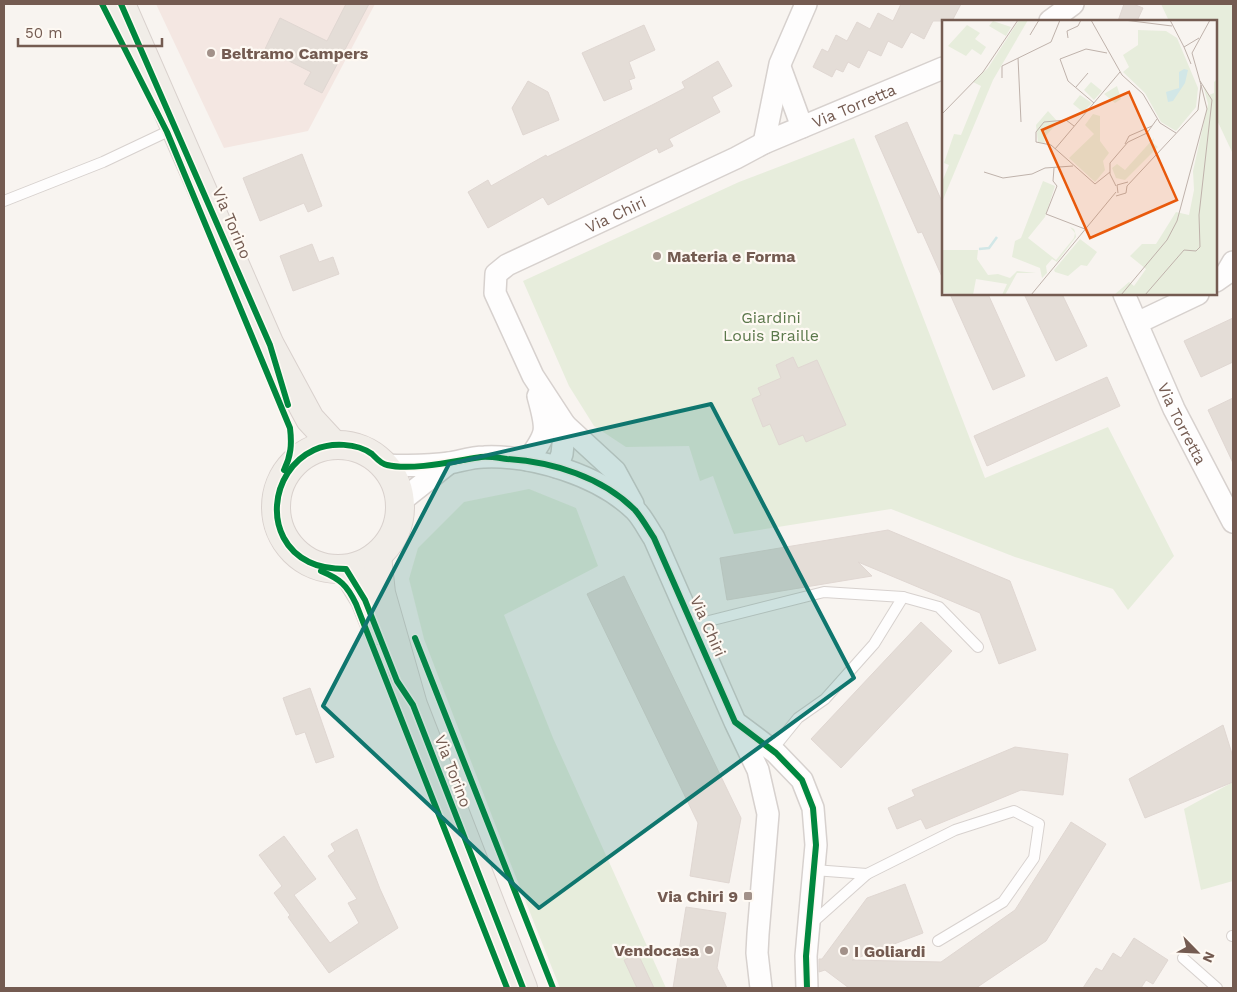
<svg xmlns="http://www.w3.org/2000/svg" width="1237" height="992" font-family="'Work Sans',sans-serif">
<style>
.commercial{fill:#f4e7e2}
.green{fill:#e7eddc}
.building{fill:#e4ddd7;stroke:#e0d7d2}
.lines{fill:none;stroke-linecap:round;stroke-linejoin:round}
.service-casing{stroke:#d7d1ce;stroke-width:12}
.minor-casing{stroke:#d7d1ce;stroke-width:24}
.primary-casing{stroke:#d9d1cd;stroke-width:30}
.service{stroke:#fefdfd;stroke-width:10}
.minor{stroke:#fefdfd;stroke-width:21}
.primary{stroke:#f1ede8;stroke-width:28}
.cycleway-casing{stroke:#fef9f3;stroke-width:9}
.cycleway{stroke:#00873e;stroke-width:6}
.marked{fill:#0f766e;fill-opacity:0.2;stroke:#0f766e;stroke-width:4;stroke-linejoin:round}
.poi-dot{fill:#a29189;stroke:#fef9f3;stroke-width:2}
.labels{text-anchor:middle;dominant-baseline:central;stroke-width:4.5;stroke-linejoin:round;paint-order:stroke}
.poi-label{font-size:16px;font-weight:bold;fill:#745b51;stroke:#fef9f3;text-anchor:start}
.street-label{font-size:16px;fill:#745b51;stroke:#fef9f3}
.park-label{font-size:16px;fill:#5b784b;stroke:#fef9f3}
.inset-river{fill:none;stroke:#d2e7e7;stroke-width:2.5}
.inset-road{fill:none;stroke:#bfb2ab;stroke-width:1}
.view{fill:#e8590c;fill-opacity:0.15;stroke:#e8590c;stroke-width:2.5}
.inset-edge{fill:none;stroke:#745b51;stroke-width:2.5}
</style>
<rect width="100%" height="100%" fill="#f8f4f0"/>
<polygon class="commercial" points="156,4 375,4 308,131 224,148"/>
<g class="green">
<polygon points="1161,4 1233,4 1233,154 1216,118 1216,21 1169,21"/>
<polygon points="854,138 985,478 1108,427 1174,556 1128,610 1113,589 1015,557 891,509 734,534 713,476 700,481 689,446 626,447 594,426 569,386 523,281 739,182"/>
<polygon points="529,489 576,508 598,566 504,615 553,738 666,988 560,988 502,842 424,639 409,579 418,548 464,502"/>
<polygon points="1233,782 1233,881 1201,890 1184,809"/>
</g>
<g class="building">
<polygon points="346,4 369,4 322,93 304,84 311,72 265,49 280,18 327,41"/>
<polygon points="901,4 961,4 952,21 933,21 924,39 911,32 902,48 888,41 881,56 868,50 859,68 848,62 843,72 836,69 832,77 813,67 822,49 828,52 836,35 847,41 857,22 870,29 878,13 893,21"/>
<polygon points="1124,4 1133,4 1143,8 1137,21 1118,21"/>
<polygon points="644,25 655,50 629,62 635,78 629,80 632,89 604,101 582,53"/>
<polygon points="718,61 732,86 712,97 720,112 669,139 673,146 659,153 657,148 548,205 543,197 488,228 468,192 488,180 491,186 546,155 547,157 652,105 685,88 682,82"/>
<polygon points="528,81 548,92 559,120 523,135 512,108"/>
<polygon points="907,122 943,204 943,279 922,232 918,233 875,136"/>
<polygon points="302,154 322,206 308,212 304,203 260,221 243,178"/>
<polygon points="312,244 319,262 333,257 339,274 293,291 280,256"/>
<polygon points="950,294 988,294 1025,376 993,390"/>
<polygon points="1024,294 1062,294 1087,346 1056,361"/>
<polygon points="1233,318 1233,362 1201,377 1184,341"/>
<polygon points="793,357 798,368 817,360 846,425 806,442 803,435 779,445 770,424 763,427 752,399 761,395 758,388 781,378 776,365"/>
<polygon points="1107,377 1120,406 987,466 974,436"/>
<polygon points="1233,398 1233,463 1208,410"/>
<polygon points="888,530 1010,581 1036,650 999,664 980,613 858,562 872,576 727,600 720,558"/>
<polygon points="624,576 741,818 729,883 690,876 698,823 587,594"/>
<polygon points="921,622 952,651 841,768 811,739"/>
<polygon points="310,688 334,757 316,763 305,732 296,735 283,698"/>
<polygon points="1223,725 1233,757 1233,782 1145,818 1129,779"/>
<polygon points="1015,747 1068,754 1063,795 1021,790 926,829 921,819 897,829 888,808 915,796 912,790"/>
<polygon points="1071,822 1106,844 1046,941 976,988 849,988 825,970 819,972 819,959 822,959 867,898 905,884 923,933 852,960 941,962 1015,910"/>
<polygon points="357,829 380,889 398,928 329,973 288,917 290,915 274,893 282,886 259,855 284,836 316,879 294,895 330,943 359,923 348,903 357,899 328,856 335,851 331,844"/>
<polygon points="686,907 726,913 717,968 727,988 673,988"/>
<polygon points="1134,938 1168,960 1153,984 1146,980 1141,988 1083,988 1096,968 1102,971 1113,953 1121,958"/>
<polygon points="638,954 654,988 637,988 624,960"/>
</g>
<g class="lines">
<g class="service-casing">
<g id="service">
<polyline points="4,201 103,162 175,128"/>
<polyline points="693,625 824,592 903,597 939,607 978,647"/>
<polyline points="772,750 798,718 825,699 874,644 903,597"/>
<polyline points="814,870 867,874 955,830 1014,811 1039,824 1034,858 1003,902 938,941"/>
<polyline points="812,923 867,874"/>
<polyline points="1232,936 1233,936"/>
<polyline points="1183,958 1217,988"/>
</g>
</g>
<g class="minor-casing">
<g id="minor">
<polyline points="1050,21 1073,4"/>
<polyline points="780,67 802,127"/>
<polyline points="764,143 780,64 806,4"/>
<polyline points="1216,281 1226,274 1233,262"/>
<path id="s1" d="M1124,294l50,115 59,113"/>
<polyline points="1137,323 1198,294"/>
<polyline points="565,425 615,471 633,504"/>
<path d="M528,460c21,-29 19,-30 10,-64"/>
<path d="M385,465c22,1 43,1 65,-2 11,-2 22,-6 34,-6 49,-2 115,18 151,53 7,7 13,19 19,28l81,184 23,48 10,44 -10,120 -1,19 4,35"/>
<path id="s2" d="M557,467l5,-13 3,-29 -32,-49 -38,-83 1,-19 11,-9 229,-107 28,-15 179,-75"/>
<polyline points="401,501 449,463"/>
<polyline points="739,725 776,753 802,780 813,808 816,845 806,956 807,988"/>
</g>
</g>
<g class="primary-casing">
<g id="primary">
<polyline points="121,4 270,345 310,419 334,445"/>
<circle cx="338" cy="507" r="62"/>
<polyline points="377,556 381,593 413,705 523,988"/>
<polyline points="346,569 365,600 377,630"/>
</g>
</g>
<use href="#service" class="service"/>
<use href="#minor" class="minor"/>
<use href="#primary" class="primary"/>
<g class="cycleway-casing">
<g id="cycleway">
<path d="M102,4l65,128 123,296c2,16 1,28 -6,42"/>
<polyline points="121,4 270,345 288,405"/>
<path d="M321,571c19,8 26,14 35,33l151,384"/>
<polyline points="415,638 553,988"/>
<path d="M523,988l-110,-283 -16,-24 -32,-81 -19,-31c-13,0 -25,-1 -37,-7 -47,-23 -40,-91 5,-112 17,-8 43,-7 58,4 4,4 9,10 15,11 25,6 68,-4 94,-8 8,-1 18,1 26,2 46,3 95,18 128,51 7,8 13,19 19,28l81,184 41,31 26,27 11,28 3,37 -10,111 1,32"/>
</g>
</g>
<use href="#cycleway" class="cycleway"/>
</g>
<path class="marked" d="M711,404l143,274 -315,230 -216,-202 126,-242z"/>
<g class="poi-dot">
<circle cx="211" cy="53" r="5"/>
<circle cx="657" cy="256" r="5"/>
<rect x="743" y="891" width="10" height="10" rx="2.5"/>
<circle cx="709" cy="950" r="5"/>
<circle cx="844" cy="951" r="5"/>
</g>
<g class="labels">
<g class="poi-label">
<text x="221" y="53">Beltramo Campers</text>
<text x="667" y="256">Materia e Forma</text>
<text x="738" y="896" text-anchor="end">Via Chiri 9</text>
<text x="699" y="950" text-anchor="end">Vendocasa</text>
<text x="854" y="951">I Goliardi</text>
</g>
<g class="street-label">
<text stroke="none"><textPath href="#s2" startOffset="608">Via Torretta</textPath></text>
<text stroke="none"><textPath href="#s2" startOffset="346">Via Chiri</textPath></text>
<text transform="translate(232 223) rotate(67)">Via Torino</text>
<text stroke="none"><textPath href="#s1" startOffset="142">Via Torretta</textPath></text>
<text transform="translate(708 626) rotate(66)">Via Chiri</text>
<text transform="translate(453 771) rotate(69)">Via Torino</text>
</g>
<g class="park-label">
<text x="771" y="317">Giardini<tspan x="771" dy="18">Louis Braille</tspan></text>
</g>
</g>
<g transform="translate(942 20)">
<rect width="275" height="275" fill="#f8f4f0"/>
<path d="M77,0h9l-35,60 -51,122v-20l7,-17 -5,-2 10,-29 7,1 20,-49 -8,-4 15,-14zM51,1l18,6 -5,9 -17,-10zM25,5l13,8 -5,6 11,8 -5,8 -9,-6 -6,7 -18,-10zM196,10l28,1 11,7 21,50 -2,19 -20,24 -15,-9 -16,-29 -22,-21 6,-5 -6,-12 15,-10zM275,59v212l-4,4h-99l15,-13 5,4 12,-17 -16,-13 12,-12h14l20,-32 13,3 5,-25 -1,-19 15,-67 -5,-19 6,10 5,-2v-11zM149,62l11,9 -8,9 -10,-10zM175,66l4,13 -6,4 -11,-9zM138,75l12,8 -9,9 -10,-8zM106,91l10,11 -14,16 1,5 -7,-1 -2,-17zM151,94l7,2v25l9,12 -6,8 2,9 -10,12 -26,-24 25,-24 -9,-9zM212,118l-1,5 5,4 -33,33 -9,-2 -4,-10 5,-4 8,6zM101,161l12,5 -10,31 -17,21 28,22 18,-22 1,-5 -5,-6 4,2 1,3 1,5 -19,25 -5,-3 -6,7 1,7 -5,5 -2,-10 -28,-11 3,-16 6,-3zM138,219l17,13 -10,14 -6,-1 -13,11 -13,-4 -1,-2zM0,230h36l-1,9 11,16 10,-1 12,4 7,-7 19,2h-19l-12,22h-3l5,-11 -31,-5 -3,16 -31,-2z" fill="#e7eddc"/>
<path d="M242,49l4,1 -3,13 -12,18 -5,1 -2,-10 13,-4v-16z" fill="#d2e7e7"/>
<path class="inset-river" d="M37,229l10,-1 8,-11"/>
<path class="inset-road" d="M149,0l31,55 21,19 17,29 16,10M182,0l48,6M228,0l14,27M88,15l9,-15M126,18l-1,-7 11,-5 3,-6M76,38l3,64M249,44l-7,-17 15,-9M60,58v-12l49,-24 9,-22M134,67l12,-14M152,83l-26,-22 -8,-22 26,-10 21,4M0,94l41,-42 35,-52M132,106l-8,-6 -22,2 -8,10v10l15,3 44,39 15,-12M183,124l4,-8 23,-10M113,129l65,-77M112,148l-1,13 4,5 -11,28 39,15M42,152l19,6 29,-4 13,-6 28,-2M174,166l-6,-12v-11l18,-21 19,-9 10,-14M185,166l71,-76 3,-25 -9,-32 18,-33M176,173l-1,-8 11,-3M174,176l10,-3 1,-7M89,275l85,-103M179,275l46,-55 10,-19 30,-112 -6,-24M203,275l39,-45 12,1 4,-4 -1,-32 13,-115 -12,-19"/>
<path class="view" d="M187,72l48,108 -87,38 -48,-108z"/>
<rect width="275" height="275" class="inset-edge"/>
</g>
<rect width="1237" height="992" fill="none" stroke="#745b51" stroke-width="10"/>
<g transform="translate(1197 952) rotate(114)" stroke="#fef9f3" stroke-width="4" paint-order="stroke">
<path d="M0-4L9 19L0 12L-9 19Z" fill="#745b51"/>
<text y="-8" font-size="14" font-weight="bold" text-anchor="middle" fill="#745b51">N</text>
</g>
<path d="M18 38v8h144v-8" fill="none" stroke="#745b51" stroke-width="2.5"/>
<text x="25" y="38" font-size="15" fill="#745b51" stroke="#fef9f3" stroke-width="4" paint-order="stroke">50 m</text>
</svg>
